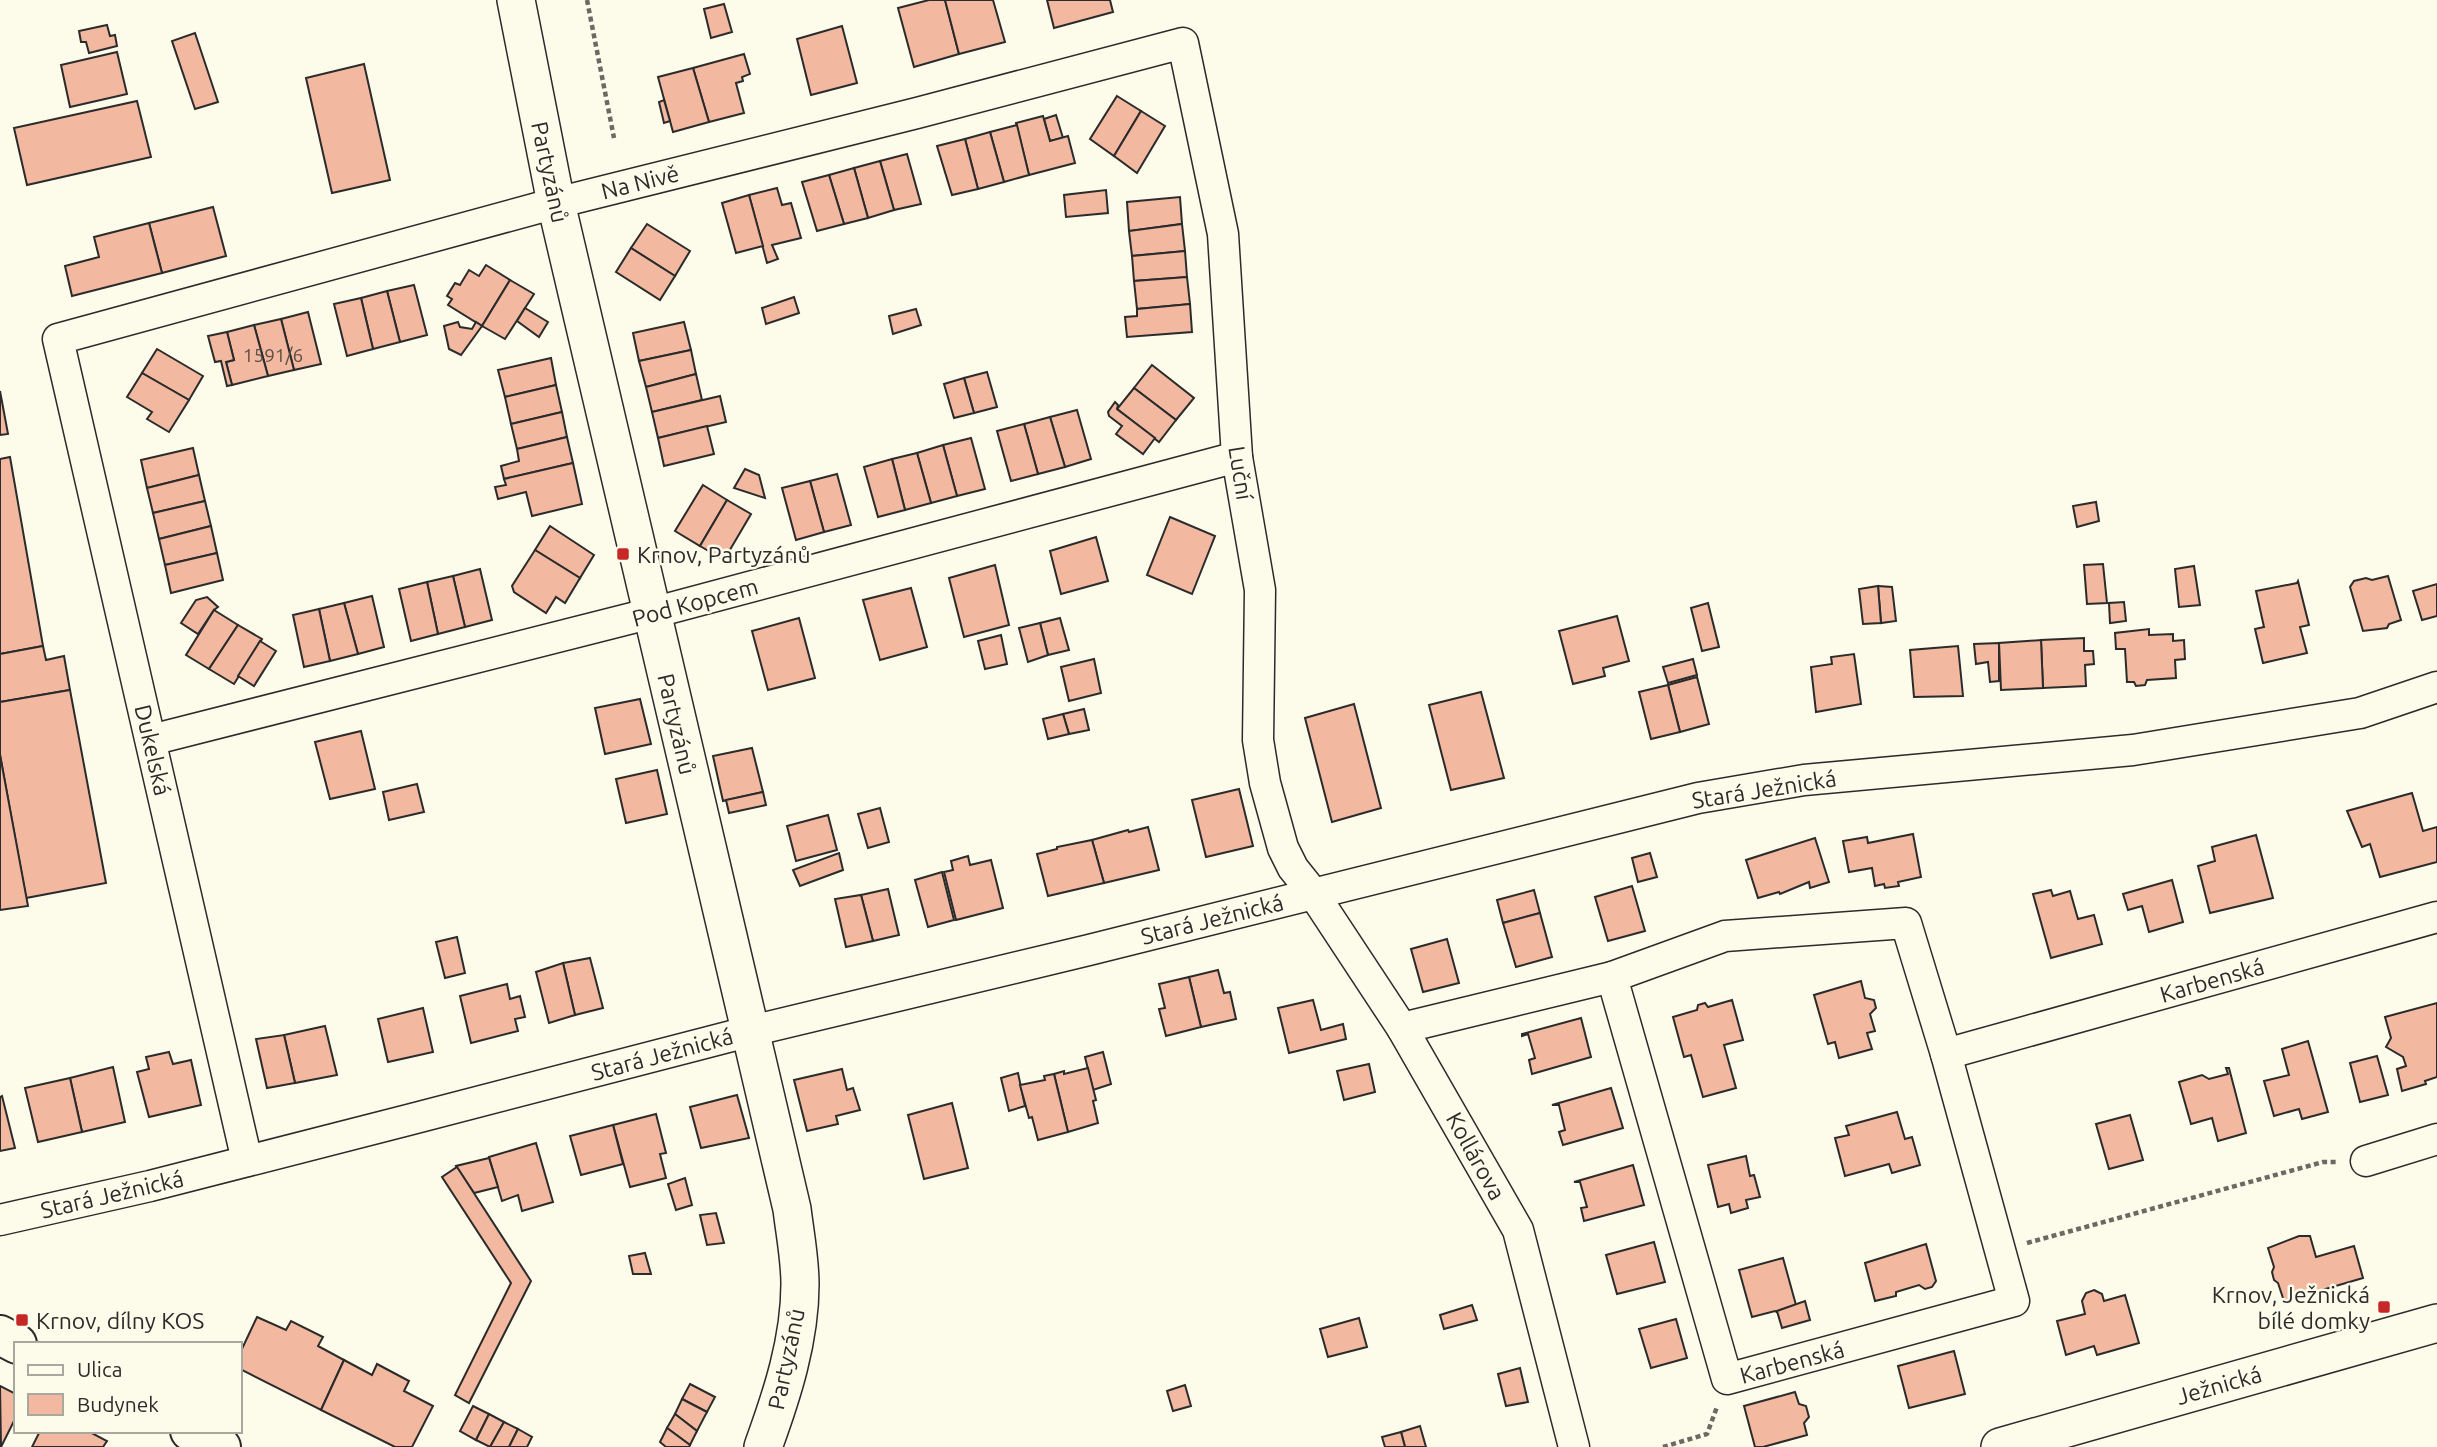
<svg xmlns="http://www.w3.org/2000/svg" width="2437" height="1447" font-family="Ubuntu,sans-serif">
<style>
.building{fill:#f2b8a0;stroke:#2b2b2b;stroke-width:2}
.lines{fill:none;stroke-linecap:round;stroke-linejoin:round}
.minor-casing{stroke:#2b2b2b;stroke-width:33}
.tertiary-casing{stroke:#2b2b2b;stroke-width:40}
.secondary-casing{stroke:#2b2b2b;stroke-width:42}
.path{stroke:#6a6964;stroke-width:4.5;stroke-dasharray:5 3.5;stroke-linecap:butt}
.minor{stroke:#fdfbea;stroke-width:30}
.tertiary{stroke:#fdfbea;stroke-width:37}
.secondary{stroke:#fdfbea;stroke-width:38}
.poi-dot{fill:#c62828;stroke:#fdfbea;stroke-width:2.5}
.labels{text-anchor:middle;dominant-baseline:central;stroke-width:5;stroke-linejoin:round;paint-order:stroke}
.number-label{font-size:19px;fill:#5d4e48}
.street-label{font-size:23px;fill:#2b2b2b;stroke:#fdfbea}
.poi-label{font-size:23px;fill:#2b2b2b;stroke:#fdfbea;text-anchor:start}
</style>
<rect width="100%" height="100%" fill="#fdfbea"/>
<g class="building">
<polygon points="929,0 945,0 959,54 914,67 898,8"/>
<polygon points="945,0 993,0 1005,42 959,54"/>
<polygon points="1047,0 1110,0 1113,12 1054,28"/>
<polygon points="724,4 732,32 711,38 704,9"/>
<polygon points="107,25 110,36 115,35 117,46 89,53 86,42 81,42 79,31"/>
<polygon points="842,26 857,83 811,95 797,39"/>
<polygon points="195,33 218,102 195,109 172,41"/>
<polygon points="117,52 127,94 70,107 61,65"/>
<polygon points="744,54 750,74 742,77 743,81 736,83 744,113 709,122 693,68"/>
<polygon points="364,64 390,180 332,193 306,78"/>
<polygon points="693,68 709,122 673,132 658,77"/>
<polygon points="1117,96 1141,111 1114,156 1090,139"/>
<polygon points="664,100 670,121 664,123 659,102"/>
<polygon points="137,101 151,157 27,185 14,128"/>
<polygon points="1141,111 1165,126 1137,173 1114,156"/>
<polygon points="1056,115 1063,138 1050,141 1044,119"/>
<polygon points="1043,116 1050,141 1068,136 1075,163 1029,175 1016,123"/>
<polygon points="1017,125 1029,175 1004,182 990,132"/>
<polygon points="990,132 1004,182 978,189 965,139"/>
<polygon points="965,139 978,189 952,195 937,146"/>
<polygon points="907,154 921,204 894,210 880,161"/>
<polygon points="880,161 894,210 868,218 854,168"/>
<polygon points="854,168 868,218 844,224 829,175"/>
<polygon points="829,175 844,224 817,231 802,182"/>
<polygon points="777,188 782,205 791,203 801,238 772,245 778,259 767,263 749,195"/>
<polygon points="1106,190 1108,213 1066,217 1064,195"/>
<polygon points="749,195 763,246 736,253 722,203"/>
<polygon points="1180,197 1182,224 1129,231 1127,202"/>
<polygon points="213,207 226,256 162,273 149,223"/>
<polygon points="149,223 162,273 72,296 65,266 99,257 94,237"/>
<polygon points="647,224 690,251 675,276 631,248"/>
<polygon points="1182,224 1185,251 1132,256 1129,231"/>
<polygon points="631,248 675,276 660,300 616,272"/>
<polygon points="1185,251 1187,277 1134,281 1132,256"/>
<polygon points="486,265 510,280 482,326 448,305 452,299 447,296 455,283 460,285 469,270 479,276"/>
<polygon points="1187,277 1190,304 1137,309 1134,281"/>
<polygon points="510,280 534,294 505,339 482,326"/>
<polygon points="414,285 427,335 400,342 387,291"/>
<polygon points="387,291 400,342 373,349 361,298"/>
<polygon points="794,297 799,313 766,324 762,308"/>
<polygon points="361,298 373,349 347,356 334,304"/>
<polygon points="1190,304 1192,332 1127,337 1125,317 1137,316 1137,309"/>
<polygon points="525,308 548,322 539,337 517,321"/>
<polygon points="916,309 921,325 893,334 889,316"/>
<polygon points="308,312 321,364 294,370 281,319"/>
<polygon points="281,319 294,370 268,376 254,325"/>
<polygon points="458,322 460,327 472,329 476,322 482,326 461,355 449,349 444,326"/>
<polygon points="684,322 691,350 639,361 633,333"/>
<polygon points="254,325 268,376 232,385 226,362 234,360 227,332"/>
<polygon points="227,332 234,360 226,362 232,385 227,386 221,361 215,362 208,336"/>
<polygon points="157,349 203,376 189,400 142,373"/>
<polygon points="691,350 696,374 646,387 639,361"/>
<polygon points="551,358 556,385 505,397 498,370"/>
<polygon points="1152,365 1194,398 1176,420 1134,388"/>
<polygon points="987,372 997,407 974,413 964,378"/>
<polygon points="142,373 189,400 169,432 147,419 152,412 127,397"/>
<polygon points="696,374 702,400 652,412 646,387"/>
<polygon points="964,378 974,413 954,418 944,384"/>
<polygon points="556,385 562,412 511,424 505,397"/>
<polygon points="1134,388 1176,420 1159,442 1117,409"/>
<polygon points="0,391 8,434 0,435"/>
<polygon points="720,396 726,422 658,438 652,412"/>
<polygon points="1115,402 1118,405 1117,409 1155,438 1143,454 1116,434 1122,426 1109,416 1108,412"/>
<polygon points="1077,410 1091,459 1065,467 1050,417"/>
<polygon points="562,412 567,437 517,449 511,424"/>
<polygon points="1050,417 1065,467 1038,474 1024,424"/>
<polygon points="1024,424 1038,474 1011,481 997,431"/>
<polygon points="707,426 714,454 664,466 658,438"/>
<polygon points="567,437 573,463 504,479 501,466 519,461 517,449"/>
<polygon points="971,438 985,489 957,496 943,445"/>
<polygon points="943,445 957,496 931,503 917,453"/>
<polygon points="193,448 199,475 147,488 141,460"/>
<polygon points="917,453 931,503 905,510 892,459"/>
<polygon points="10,457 43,646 0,654 0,459"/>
<polygon points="892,459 905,510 878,517 864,467"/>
<polygon points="573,463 582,504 532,516 526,492 498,499 495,487 506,485 504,479"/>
<polygon points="745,469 759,475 765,498 734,488"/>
<polygon points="837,474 851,525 824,532 810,481"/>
<polygon points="199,475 205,501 153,513 147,488"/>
<polygon points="810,481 824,532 796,540 782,488"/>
<polygon points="703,485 727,500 700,546 675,531"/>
<polygon points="727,500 751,514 724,560 700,546"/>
<polygon points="205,501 211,526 159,539 153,513"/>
<polygon points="2096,502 2099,521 2077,527 2073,506"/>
<polygon points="1170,517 1215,536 1192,594 1147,575"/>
<polygon points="211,526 217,553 165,565 159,539"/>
<polygon points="550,526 594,555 580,578 535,550"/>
<polygon points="1096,537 1108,581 1061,594 1050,551"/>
<polygon points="535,550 580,578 565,603 556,597 546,613 514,592 512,586"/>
<polygon points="217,553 223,580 171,593 165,565"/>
<polygon points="2103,564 2107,603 2087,604 2084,565"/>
<polygon points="995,565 1009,625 964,637 949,578"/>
<polygon points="2194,566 2200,605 2179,607 2175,569"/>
<polygon points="480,569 492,620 465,627 453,576"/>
<polygon points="453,576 465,627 438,634 427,582"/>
<polygon points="2388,576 2401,620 2389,624 2387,628 2363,631 2350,587 2354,581 2366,578 2372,580"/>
<polygon points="2298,581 2309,625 2300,627 2307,653 2263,663 2255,629 2264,627 2256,591 2297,583"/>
<polygon points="427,582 438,634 411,641 399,589"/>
<polygon points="2437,584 2437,616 2422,620 2413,591"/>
<polygon points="1878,586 1892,587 1896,621 1881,623"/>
<polygon points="1878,586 1881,623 1863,624 1859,589"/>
<polygon points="911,588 927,647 880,660 863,600"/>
<polygon points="372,596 384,647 358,654 344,603"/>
<polygon points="207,597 218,607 214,610 198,634 181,623 196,600"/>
<polygon points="2124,602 2126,621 2110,623 2109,603"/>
<polygon points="344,603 358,654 330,661 319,609"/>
<polygon points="1708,603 1719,647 1702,651 1691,608"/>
<polygon points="319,609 330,661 304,667 293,615"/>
<polygon points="214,610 238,625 209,669 186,655"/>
<polygon points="1617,616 1629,661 1603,668 1605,676 1573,684 1559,631"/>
<polygon points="799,618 815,678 768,690 752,631"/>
<polygon points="1060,618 1069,650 1048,655 1040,623"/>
<polygon points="1040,623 1048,655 1028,662 1019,628"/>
<polygon points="238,625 262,639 234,684 209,669"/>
<polygon points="2149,629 2149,635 2173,634 2173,641 2184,640 2185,659 2175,660 2176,678 2147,680 2145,685 2136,686 2134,682 2127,682 2125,649 2116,649 2115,633"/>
<polygon points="1001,635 1007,664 985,669 978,641"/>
<polygon points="2084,638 2084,651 2093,651 2094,664 2085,665 2086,686 2043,688 2041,640"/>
<polygon points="2041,640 2043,688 2001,690 1999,643"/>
<polygon points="260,641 276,651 254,686 238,676"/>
<polygon points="1999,643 1999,681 1990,682 1988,662 1976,664 1974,644"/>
<polygon points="43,646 46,660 64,656 70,690 0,702 0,654"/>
<polygon points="1958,646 1963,696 1914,697 1910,650"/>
<polygon points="1854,654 1861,704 1816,712 1811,667 1832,664 1831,657"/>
<polygon points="1094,659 1101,693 1069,701 1061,667"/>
<polygon points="1693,659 1697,675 1668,683 1663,667"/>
<polygon points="1697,677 1709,724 1680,732 1668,685"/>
<polygon points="1668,685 1680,732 1651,739 1639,692"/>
<polygon points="70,690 106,883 26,898 0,755 0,702"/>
<polygon points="1481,692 1504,778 1451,790 1429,705"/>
<polygon points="640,699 651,744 605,754 595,708"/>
<polygon points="1354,704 1381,808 1332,822 1305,718"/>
<polygon points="1084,709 1089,730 1069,734 1063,714"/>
<polygon points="1063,714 1069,734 1048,739 1043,719"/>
<polygon points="361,731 375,789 330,799 315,742"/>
<polygon points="752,748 763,792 723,801 713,756"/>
<polygon points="0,755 28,906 0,910"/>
<polygon points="657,770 667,814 626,823 616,779"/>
<polygon points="417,784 424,812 389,820 383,792"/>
<polygon points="1239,789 1253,846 1206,857 1192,800"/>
<polygon points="763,792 766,805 729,813 726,800"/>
<polygon points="2412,793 2423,831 2437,827 2437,862 2380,877 2370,844 2362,847 2347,811"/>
<polygon points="880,808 889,842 868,848 858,814"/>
<polygon points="828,815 837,850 796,861 787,826"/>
<polygon points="1148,827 1159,870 1104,883 1092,840 1128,830 1129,832"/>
<polygon points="1913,834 1921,877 1898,882 1899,886 1885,888 1884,884 1875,886 1872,868 1849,872 1843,841 1867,837 1868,843"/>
<polygon points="2256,835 2273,898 2210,913 2198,866 2215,861 2212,847"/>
<polygon points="1815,838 1829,882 1810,888 1809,882 1780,894 1779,892 1758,898 1746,860"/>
<polygon points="1092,840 1104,883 1048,896 1037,854 1057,849 1057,847"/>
<polygon points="839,853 843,870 800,886 793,870"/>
<polygon points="1650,853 1657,877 1638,882 1632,858"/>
<polygon points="968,856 970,865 991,860 1003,908 956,920 944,872 953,870 951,861"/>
<polygon points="942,872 954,920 928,927 915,880"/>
<polygon points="2172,880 2183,922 2149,932 2142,906 2128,910 2123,894"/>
<polygon points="1632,886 1645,931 1608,941 1595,897"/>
<polygon points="888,889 899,935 873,941 861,895"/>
<polygon points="1534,890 1540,913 1503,923 1497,900"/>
<polygon points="2051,890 2053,896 2070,891 2078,919 2094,915 2102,944 2051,958 2033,894"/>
<polygon points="861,895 873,941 846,947 835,899"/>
<polygon points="1540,913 1552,957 1516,967 1503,923"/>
<polygon points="457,937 465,973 445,978 436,942"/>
<polygon points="1447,939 1459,983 1423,992 1411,949"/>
<polygon points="590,958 603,1008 575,1015 563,963"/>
<polygon points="563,963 575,1015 549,1023 536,972"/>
<polygon points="1218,970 1224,993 1230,992 1236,1019 1201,1027 1189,977"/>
<polygon points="1189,977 1201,1027 1166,1036 1159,1009 1165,1008 1159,984"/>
<polygon points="1861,981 1865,998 1874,1000 1876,1008 1870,1014 1875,1031 1867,1033 1872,1049 1839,1058 1835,1042 1828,1044 1814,995"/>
<polygon points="507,984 510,999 520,996 525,1017 515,1019 518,1031 471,1043 460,996"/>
<polygon points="1313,1000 1321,1030 1343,1024 1346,1039 1289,1053 1278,1008"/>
<polygon points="1732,1000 1743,1040 1724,1045 1736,1088 1703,1097 1691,1055 1684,1057 1673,1017 1697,1010 1698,1005 1705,1003 1708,1007"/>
<polygon points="2437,1003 2437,1077 2425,1081 2426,1084 2402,1091 2397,1069 2406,1066 2403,1057 2386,1047 2391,1038 2385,1017"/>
<polygon points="423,1008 433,1052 388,1062 378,1019"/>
<polygon points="1581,1018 1591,1057 1532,1074 1529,1060 1535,1058 1528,1034 1522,1036 1522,1034"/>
<polygon points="325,1026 337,1075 295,1083 284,1035"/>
<polygon points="284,1035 295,1083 267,1088 256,1039"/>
<polygon points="2308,1041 2328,1112 2302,1119 2299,1109 2274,1116 2264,1081 2289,1075 2282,1049"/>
<polygon points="169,1052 173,1064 191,1060 201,1105 149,1117 137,1072 149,1069 146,1057"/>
<polygon points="1103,1052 1111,1084 1093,1090 1085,1057"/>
<polygon points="2377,1056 2388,1095 2360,1102 2350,1063"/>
<polygon points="1369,1064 1375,1092 1344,1100 1337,1071"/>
<polygon points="113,1067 125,1122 82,1132 70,1078"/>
<polygon points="1088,1068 1096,1100 1093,1101 1098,1123 1068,1132 1054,1074 1064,1071 1064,1074"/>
<polygon points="2226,1068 2229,1068 2246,1133 2218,1141 2212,1118 2191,1124 2179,1082 2202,1075 2209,1079 2228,1074"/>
<polygon points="842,1069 847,1090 853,1088 860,1110 836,1116 838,1124 807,1131 794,1080"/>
<polygon points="1018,1073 1025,1106 1009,1111 1001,1078"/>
<polygon points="1054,1074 1068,1132 1038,1140 1032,1117 1029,1118 1020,1085 1045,1080 1044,1076"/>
<polygon points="70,1078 82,1132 38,1142 25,1088"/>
<polygon points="1611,1088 1623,1128 1563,1145 1559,1132 1565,1130 1559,1105 1552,1105"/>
<polygon points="737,1095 749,1138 701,1148 690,1107"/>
<polygon points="2,1096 15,1148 0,1151 0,1097"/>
<polygon points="952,1103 968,1168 924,1179 908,1115"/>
<polygon points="1897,1112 1905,1139 1912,1137 1920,1165 1892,1173 1889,1164 1845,1176 1835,1138 1849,1135 1846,1126"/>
<polygon points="656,1114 666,1153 660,1154 666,1178 630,1187 613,1125"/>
<polygon points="2130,1115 2143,1160 2109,1169 2096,1124"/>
<polygon points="613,1125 623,1164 581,1175 570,1136"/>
<polygon points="536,1143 553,1202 522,1211 518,1195 502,1201 489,1157"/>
<polygon points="1746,1156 1750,1176 1754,1175 1760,1197 1746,1200 1748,1208 1731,1213 1729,1204 1718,1207 1708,1165"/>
<polygon points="489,1158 498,1187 474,1193 456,1166"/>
<polygon points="1633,1165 1644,1205 1584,1221 1581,1208 1587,1207 1580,1182 1574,1182"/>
<polygon points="457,1167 531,1281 469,1403 455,1395 511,1283 442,1177"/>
<polygon points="685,1178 692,1205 676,1210 668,1184"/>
<polygon points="716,1213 724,1243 707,1245 700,1215"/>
<polygon points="2299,1236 2310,1236 2316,1257 2354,1246 2363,1278 2284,1301 2278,1283 2274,1280 2272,1272 2274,1267 2268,1248"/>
<polygon points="1654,1242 1665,1282 1617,1294 1606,1255"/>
<polygon points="1926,1244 1936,1281 1932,1287 1925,1289 1919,1285 1896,1292 1896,1296 1875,1301 1865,1263"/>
<polygon points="645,1253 651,1274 633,1274 629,1256"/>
<polygon points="1783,1258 1796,1305 1777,1311 1778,1313 1775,1311 1752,1317 1739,1270"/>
<polygon points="2094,1290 2102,1294 2104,1301 2125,1295 2139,1343 2097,1355 2094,1346 2066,1355 2057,1321 2085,1314 2082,1301 2086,1293"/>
<polygon points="1805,1301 1810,1320 1782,1328 1777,1311"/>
<polygon points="1472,1305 1477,1320 1444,1329 1440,1315"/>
<polygon points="257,1317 286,1330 291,1321 323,1337 318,1346 344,1360 321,1410 240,1369 240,1353"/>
<polygon points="1359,1318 1367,1347 1328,1357 1320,1329"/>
<polygon points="1676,1319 1687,1358 1651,1368 1639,1329"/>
<polygon points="1954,1351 1965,1394 1909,1408 1898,1366"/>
<polygon points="344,1360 372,1375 377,1364 409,1381 404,1391 433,1406 412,1447 395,1447 321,1410"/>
<polygon points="1520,1368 1528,1402 1506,1406 1498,1374"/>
<polygon points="690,1384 715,1397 707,1412 682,1399"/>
<polygon points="1185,1385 1191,1406 1173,1411 1167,1391"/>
<polygon points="0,1386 16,1394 16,1417 1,1447"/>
<polygon points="1795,1392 1799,1404 1806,1406 1809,1417 1804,1423 1807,1435 1763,1447 1755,1447 1744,1406"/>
<polygon points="682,1399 707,1412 697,1431 675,1414"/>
<polygon points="473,1406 489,1414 476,1440 460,1431"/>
<polygon points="489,1414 504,1422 490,1447 476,1440"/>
<polygon points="675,1414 697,1431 690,1445 667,1428"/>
<polygon points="504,1422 518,1429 509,1447 490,1447"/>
<polygon points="1420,1426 1426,1447 1405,1447 1401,1432"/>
<polygon points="667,1428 690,1445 689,1447 666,1447 660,1442"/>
<polygon points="518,1429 532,1437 527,1447 509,1447"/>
<polygon points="40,1431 88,1431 107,1441 103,1447 32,1447"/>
<polygon points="1401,1432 1405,1447 1385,1447 1382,1437"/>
</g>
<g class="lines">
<g class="minor-casing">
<g id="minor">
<polyline points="151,740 652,613 1237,457"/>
<polygon points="1906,923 1946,1054 2014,1301 1727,1379 1612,977 1725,936"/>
<polyline points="1402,1028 1612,977"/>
<polyline points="1946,1054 2437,917"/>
<polyline points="247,1161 58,339 556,203 917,113 1183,43 1223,234 1237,457 1260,590 1258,740 1265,783 1283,848 1293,868 1313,893 1402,1028 1518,1230 1574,1447"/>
<polyline points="2366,1161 2437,1139"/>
<polyline points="0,1220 150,1186 408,1120 751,1031 1089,950 1698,798 1804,780 2133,750 2360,713 2437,687"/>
</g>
</g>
<g class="tertiary-casing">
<g id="tertiary">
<path d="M516,0l40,203 236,1006c3,25 8,50 8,75 0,56 -18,111 -37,163"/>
<polyline points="2000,1447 2437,1323"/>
</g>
</g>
<g class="secondary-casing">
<g id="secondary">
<polyline points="0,1335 17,1344"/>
<polyline points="190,1431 221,1447"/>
</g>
</g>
<g class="path">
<polyline points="587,0 614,138"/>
<polyline points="2027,1243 2323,1162 2337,1162"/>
<polyline points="1663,1447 1707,1434 1717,1407"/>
</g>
<use href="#minor" class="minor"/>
<use href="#tertiary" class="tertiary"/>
<use href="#secondary" class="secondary"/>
</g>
<g class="poi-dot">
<rect x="616" y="547" width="14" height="14" rx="3.5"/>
<rect x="2377" y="1300" width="14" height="14" rx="3.5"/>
<rect x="15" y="1313" width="14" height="14" rx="3.5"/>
</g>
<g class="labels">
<g class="number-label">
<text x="273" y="355">1591/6</text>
</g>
<g class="street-label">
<text transform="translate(550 172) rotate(78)">Partyzánů</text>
<text transform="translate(640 182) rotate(-14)">Na Nivě</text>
<text transform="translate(1241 473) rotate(81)">Luční</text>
<text transform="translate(695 602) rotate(-15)">Pod Kopcem</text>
<text transform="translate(677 724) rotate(77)">Partyzánů</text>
<text transform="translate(153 750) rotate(77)">Dukelská</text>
<text transform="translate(1764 789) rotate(-9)">Stará Ježnická</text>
<text transform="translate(1212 919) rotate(-14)">Stará Ježnická</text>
<text transform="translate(2212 980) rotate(-16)">Karbenská</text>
<text transform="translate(662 1054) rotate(-15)">Stará Ježnická</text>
<text transform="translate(1476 1156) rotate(61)">Kollárova</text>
<text transform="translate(112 1194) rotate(-13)">Stará Ježnická</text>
<text transform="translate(786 1359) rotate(-78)">Partyzánů</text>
<text transform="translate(1792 1362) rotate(-15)">Karbenská</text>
<text transform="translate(2219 1385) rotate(-16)">Ježnická</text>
</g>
<g class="poi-label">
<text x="637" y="554">Krnov, Partyzánů</text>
<text x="2370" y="1294" text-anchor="end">Krnov, Ježnická<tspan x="2370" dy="26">bílé domky</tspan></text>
<text x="36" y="1320">Krnov, dílny KOS</text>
</g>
</g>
<rect x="14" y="1342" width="228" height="91" fill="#fdfbea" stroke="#a9a89e" stroke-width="2"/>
<rect x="28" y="1365" width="35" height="10" fill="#fdfbea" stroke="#a9a89e" stroke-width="2"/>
<text x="77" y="1377" font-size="21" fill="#2b2b2b">Ulica</text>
<rect x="28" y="1394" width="35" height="21" fill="#f2b8a0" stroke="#a9a89e" stroke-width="2"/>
<text x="77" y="1412" font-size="21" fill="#2b2b2b">Budynek</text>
</svg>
